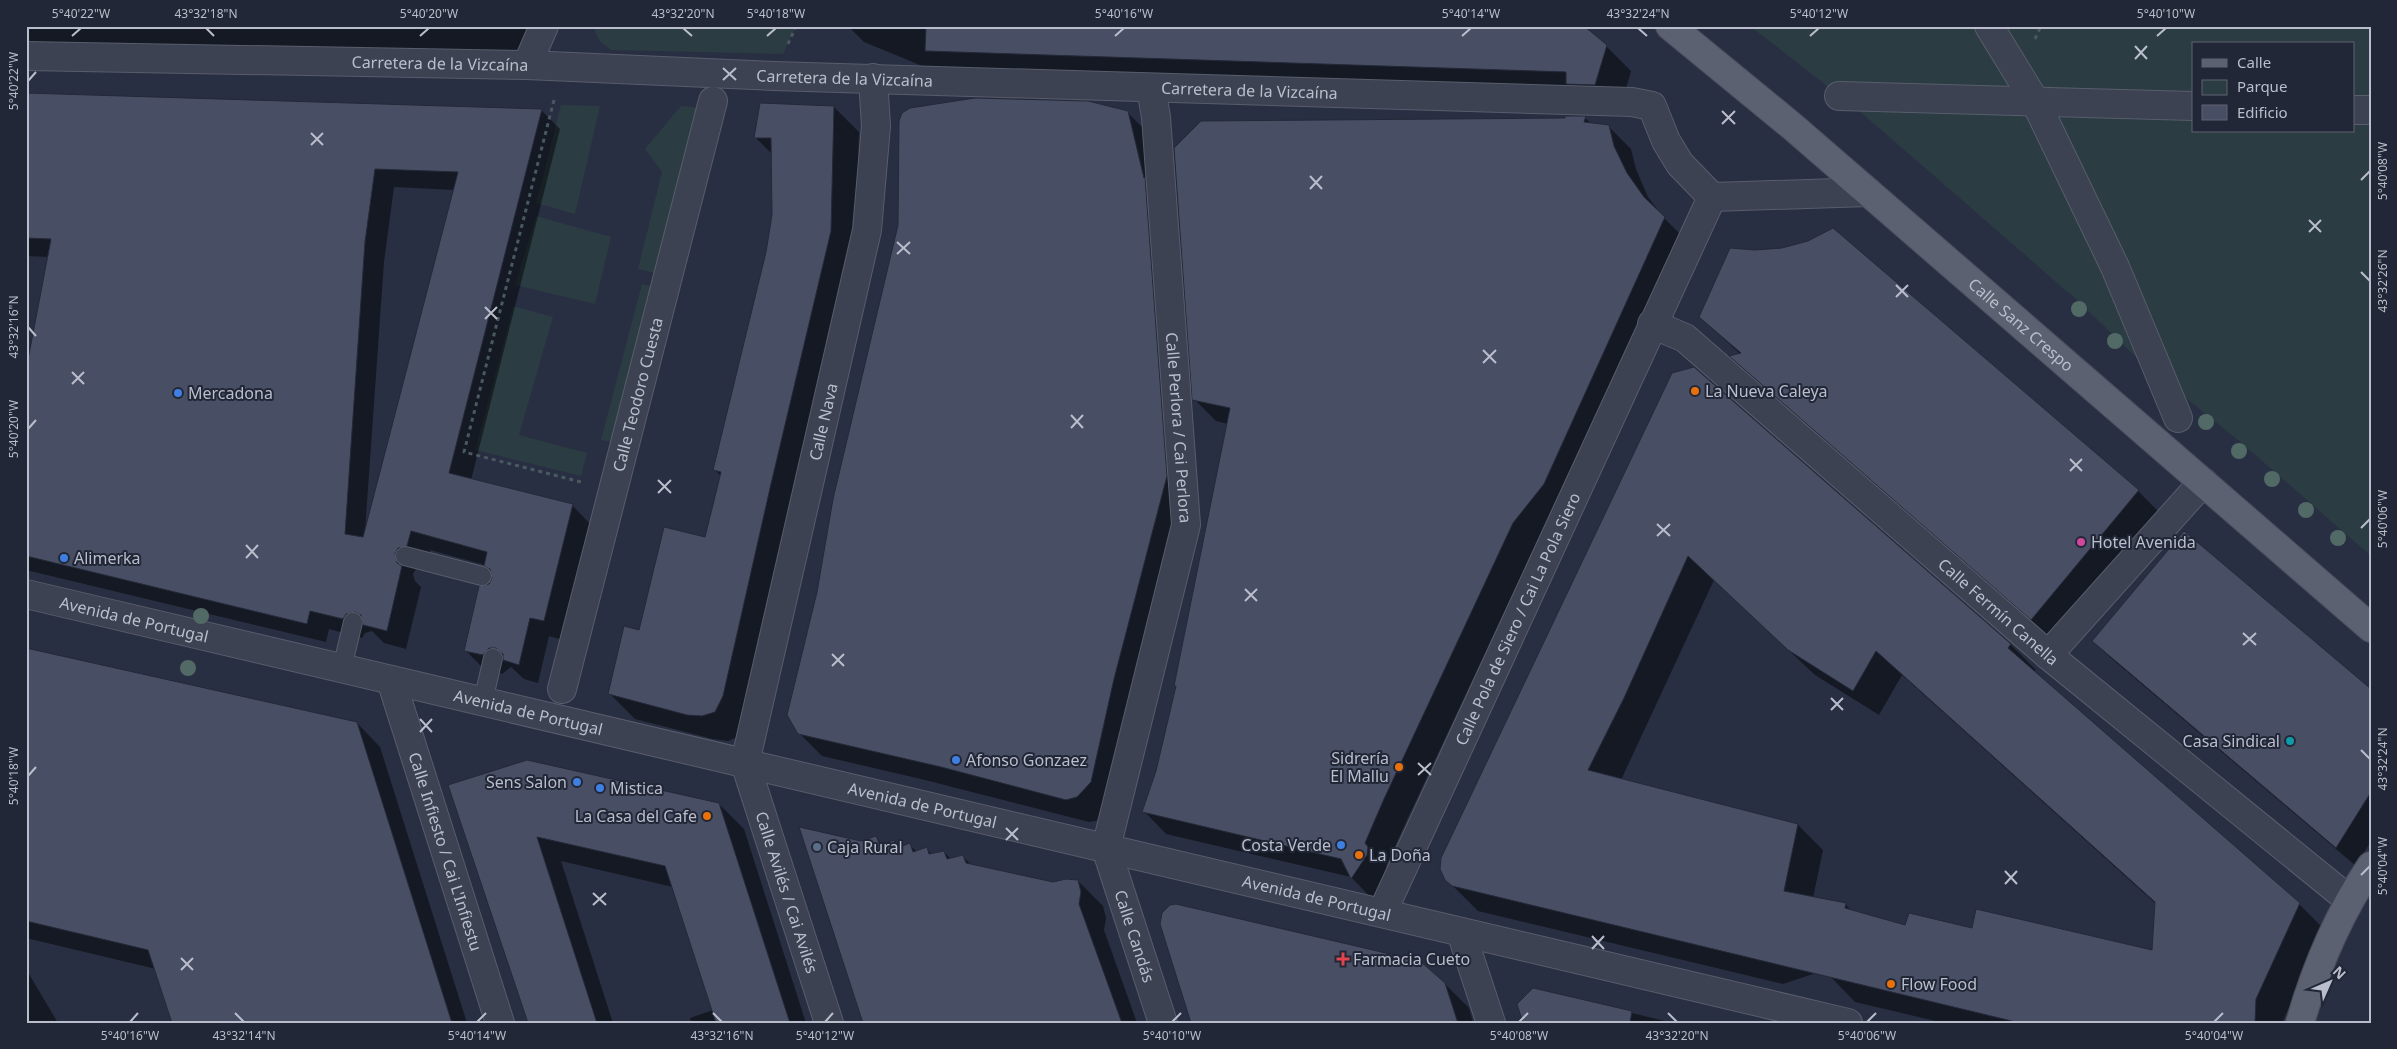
<svg xmlns="http://www.w3.org/2000/svg" width="2397" height="1049" font-family="'Noto Sans',sans-serif">
<style>
.green{fill:#2b3c43;fill-rule:evenodd}
.shadow{fill:#0007;fill-rule:evenodd}
.building{fill:#484f64;stroke:#242939;fill-rule:evenodd}
.lines{fill:none;stroke-linecap:round;stroke-linejoin:round}
.lane-casing{stroke:#585d6c;stroke-width:20}
.street-casing{stroke:#585d6c;stroke-width:30}
.primary-casing{stroke:#474b5b;stroke-width:30}
.path{stroke:#495960;stroke-width:3;stroke-dasharray:4 4;stroke-linecap:butt}
.lane{stroke:#3d4252;stroke-width:18}
.street{stroke:#3d4252;stroke-width:28}
.primary{stroke:#5b6171;stroke-width:28}
.tree{fill:#526a66}
.ticks{fill:none;stroke:#babecc;stroke-width:2}
.food-dot{fill:#e8710a;stroke:#222737;stroke-width:2}
.shop-dot{fill:#3f7fe0;stroke:#222737;stroke-width:2}
.hotel-dot{fill:#d1479c;stroke:#222737;stroke-width:2}
.culture-dot{fill:#0f9aa8;stroke:#222737;stroke-width:2}
.service-dot{fill:#5c6f8a;stroke:#222737;stroke-width:2}
.health-dot{fill:#e0444e;stroke:#222737;stroke-width:2}
.labels{text-anchor:middle;dominant-baseline:central;stroke-width:4;stroke-linejoin:round;paint-order:stroke}
.street-label{font-size:16px;fill:#babecc;stroke:#222737}
.poi-label{font-size:16px;fill:#babecc;stroke:#222737;text-anchor:start}
.neatline{fill:none;stroke:#babecc;stroke-width:2}
.ticks-label{font-size:12px;text-anchor:middle;fill:#babecc}
</style>
<rect width="100%" height="100%" fill="#292f42"/>
<g class="green">
<path d="M595,26h201l-13,28 -172,-4c-9,-6 -17,-13 -16,-24z"/>
<path d="M1750,26h621v530l-133,-116 -98,-79 -62,-60 -215,-187zM2193,44h160v87h-160z"/>
<polygon points="561,105 600,106 575,214 536,203"/>
<polygon points="681,106 715,109 672,277 638,269 662,172 645,149"/>
<polygon points="536,216 611,237 595,304 515,285"/>
<polygon points="642,284 669,290 630,445 601,440"/>
<polygon points="513,306 553,317 519,435 587,453 581,476 475,450"/>
</g>
<g class="shadow">
<polygon points="26,26 547,26 528,69 26,57"/>
<polygon points="848,26 1582,26 1606,46 1631,71 1620,110 949,77 864,42"/>
<path d="M26,94l515,16 19,19 -89,351 101,25 19,20 -28,115 -14,-4 -11,47 -14,-4 -13,-12 -9,7 -18,-5 -19,-19 29,-72 -2,-7 -7,-6 -55,-15 -4,15 -9,2 -4,7 2,7 6,6 -15,62 -22,-6 -12,-12 -7,2 -3,5 -33,-9 -3,13 -300,-72v-193l23,-120 -23,-1zM394,187l61,3 -90,341 19,-269z"/>
<polygon points="834,107 859,132 855,257 740,736 728,741 713,739 635,719 610,694 640,631 706,539 721,476 715,470 767,253 773,215 772,154 756,138"/>
<polygon points="1127,112 1150,135 1189,500 1100,820 1089,822 921,779 822,756 799,733"/>
<polygon points="1585,118 1592,124 1608,126 1631,149 1636,169 1648,197 1664,218 1686,240 1565,506 1535,546 1406,822 1386,866 1389,870 1373,900 1351,877 1166,834 1144,811 1157,771 1177,687 1175,685 1228,424 1216,421 1194,399 1201,122"/>
<polygon points="1783,249 2138,491 2163,516 2057,644 1756,381 1732,357 1740,354 1701,317 1755,251"/>
<path d="M1694,368l317,277 25,25 -2,2 265,232 25,25 -42,94h-338l-89,-21 -25,-26 -2,-7 -45,15 -305,-73 -32,-32zM1714,580l101,95 64,40 23,-40 254,229 -3,47 -180,-21 -67,-4 -53,-14 -8,-8 -32,-6 10,-48 -25,-25 -177,-45z"/>
<polygon points="2093,641 2371,691 2371,841 2356,866 2112,659"/>
<polygon points="26,650 357,723 380,747 467,1023 174,1023 156,969 26,938"/>
<polygon points="450,786 719,804 744,829 806,1023 691,1023 690,1018 713,1010 673,887 561,861 613,1023 529,1023"/>
<polygon points="876,838 883,845 893,841 900,848 910,845 917,852 927,849 933,855 944,852 951,859 962,856 972,865 1053,883 1078,881 1103,906 1106,918 1104,930 1137,1023 864,1023 861,842"/>
<polygon points="26,969 58,1023 26,1023"/>
<polygon points="1445,984 1469,1008 1473,1023 1193,1023"/>
<polygon points="1533,989 1673,1023 1524,1023"/>
</g>
<g class="building">
<polygon points="926,26 1584,26 1607,45 1595,85 1566,84 1566,72 925,51"/>
<path d="M26,93l516,16 -93,364 124,31 -29,117 -14,-3 -11,47 -16,-5v-6l-7,-6h-7l-6,7 -19,-4 15,-65 10,-2 3,-6 -2,-9 -6,-3 3,-14 -76,-21 -4,15 -9,2 -3,6 2,9 5,3 -15,65 -24,-6 -2,-10 -6,-3 -9,2 -3,5 -33,-8 -3,13 -281,-68v-186l25,-131 -25,-1zM375,169l83,3 -95,365 -18,-3 20,-292z"/>
<polygon points="975,98 1088,101 1128,111 1144,178 1145,177 1167,476 1114,679 1091,782 1077,797 1066,800 941,767 798,734 787,715 817,592 833,499 898,225 899,121 902,113 910,108"/>
<polygon points="760,103 834,106 831,231 771,484 723,696 715,712 702,716 687,715 608,694 624,626 639,630 664,527 705,537 721,472 713,470 766,252 772,215 771,138 754,138"/>
<polygon points="1565,116 1586,116 1584,122 1609,125 1614,146 1627,173 1644,197 1665,217 1544,484 1513,523 1384,799 1365,843 1368,847 1367,855 1351,879 1341,859 1142,812 1156,771 1176,686 1174,686 1230,408 1192,400 1174,148 1201,121 1565,118"/>
<polygon points="1833,228 2139,490 2031,620 1729,356 1741,353 1699,317 1730,248 1755,250 1782,248 1808,241"/>
<path d="M1694,367l317,277 -3,4 292,255 -44,96 -1,24h-235l-568,-137 -7,-6 -5,-11 1,-11 231,-485zM1688,556l100,94 65,41 23,-40 279,251 -3,48 -176,-41 -4,19 -63,-15 -4,12 -60,-17 1,-5 -62,-12 14,-67 -210,-54 36,-72z"/>
<polygon points="2184,531 2371,689 2371,792 2336,848 2092,641"/>
<polygon points="26,648 357,722 452,1023 172,1023 148,950 26,921"/>
<polygon points="527,760 719,803 790,1023 716,1023 665,866 537,837 597,1023 528,1023 448,785"/>
<polygon points="799,827 861,841 876,836 880,845 894,840 897,848 910,843 913,852 927,847 929,854 944,851 947,859 963,855 966,863 1053,882 1066,879 1078,880 1081,892 1079,904 1122,1023 863,1023"/>
<polygon points="1176,904 1420,961 1445,983 1458,1023 1191,1023 1160,924 1162,913 1170,905"/>
<polygon points="1533,988 1632,1011 1630,1023 1523,1023 1517,1004"/>
</g>
<g class="lines">
<g class="lane-casing">
<g id="lane">
<polyline points="405,556 482,576"/>
<polyline points="342,668 353,622"/>
<polyline points="483,701 493,658"/>
</g>
</g>
<g class="street-casing">
<g id="street">
<polyline points="1989,26 2036,103 2115,267 2178,418"/>
<path id="s1" d="M26,56l501,9 247,11 858,26 20,4 14,35 14,23 32,33 156,-5"/>
<polyline points="527,65 544,26"/>
<path id="s2" d="M1151,88l5,29 30,408 -80,323 57,175"/>
<polyline points="1839,96 2193,106"/>
<polyline points="2353,110 2371,110"/>
<path id="s3" d="M1652,324l33,14 363,317 300,244"/>
<path id="s4" d="M26,594l1822,429"/>
<polyline points="2048,655 2203,482"/>
<path id="s5" d="M391,680l109,343"/>
<path id="s6" d="M562,689l151,-588"/>
<path id="s7" d="M745,763l122,-533 9,-104 -3,-48"/>
<path id="s8" d="M745,763l84,260"/>
<path id="s9" d="M1382,913l330,-716"/>
<polyline points="1461,932 1491,1023"/>
</g>
</g>
<g class="primary-casing">
<g id="primary">
<path id="s10" d="M1670,26l123,101 578,501"/>
<path d="M2300,1023c16,-56 38,-108 71,-157"/>
</g>
</g>
<g class="path">
<polyline points="2035,39 2041,26"/>
<polyline points="788,44 796,26"/>
<polyline points="554,100 464,452 581,482"/>
</g>
<use href="#lane" class="lane"/>
<use href="#street" class="street"/>
<use href="#primary" class="primary"/>
</g>
<g class="tree">
<circle cx="2079" cy="309" r="8"/>
<circle cx="2115" cy="341" r="8"/>
<circle cx="2206" cy="422" r="8"/>
<circle cx="2239" cy="451" r="8"/>
<circle cx="2272" cy="479" r="8"/>
<circle cx="2306" cy="510" r="8"/>
<circle cx="2338" cy="538" r="8"/>
<circle cx="201" cy="616" r="8"/>
<circle cx="188" cy="668" r="8"/>
</g>
<path class="ticks" d="M206,28l8,8M683,28l9,8M1638,28l9,8M72,36l9,-8M420,36l9,-8M767,36l9,-8M1115,36l9,-8M1462,36l9,-8M1810,36l9,-8M2157,36l9,-8M2135,46l12,13M2135,59l12,-13M723,68l13,12M723,80l13,-12M28,81l8,-9M1722,111l13,13M1722,124l13,-13M311,133l12,12M311,145l12,-12M1310,176l12,13M2361,180l9,-9M1310,189l12,-13M2309,220l12,12M2309,232l12,-12M897,242l13,12M897,254l13,-12M2361,272l9,9M1896,285l12,12M1896,297l12,-12M485,307l12,12M485,319l12,-12M28,327l8,9M1483,350l13,13M1483,363l13,-13M72,372l12,12M72,384l12,-12M1071,415l12,13M1071,428l12,-13M28,429l8,-9M2070,459l12,12M2070,471l12,-12M658,480l13,13M658,493l13,-13M1657,524l13,12M2361,528l9,-9M1657,536l13,-12M246,545l12,13M246,558l12,-13M1245,589l12,12M1245,601l12,-12M2243,633l13,12M2243,645l13,-12M832,654l12,12M832,666l12,-12M1831,698l12,12M1831,710l12,-12M420,719l12,13M420,732l12,-13M2361,750l9,9M1418,763l13,12M1418,775l13,-12M28,776l8,-9M1006,828l12,12M1006,840l12,-12M2005,871l12,13M2361,875l9,-9M2005,884l12,-13M593,893l13,12M593,905l13,-12M1592,936l12,13M1592,949l12,-13M181,958l12,12M181,970l12,-12M235,1013l9,9M713,1013l9,9M1668,1013l9,9M130,1022l8,-9M477,1022l9,-9M825,1022l8,-9M1172,1022l9,-9M1519,1022l9,-9M1867,1022l9,-9M2214,1022l9,-9"/>
<g class="food-dot">
<circle cx="1695" cy="391" r="5"/>
<circle cx="1399" cy="767" r="5"/>
<circle cx="707" cy="816" r="5"/>
<circle cx="1359" cy="855" r="5"/>
<circle cx="1891" cy="984" r="5"/>
</g>
<g class="shop-dot">
<circle cx="178" cy="393" r="5"/>
<circle cx="64" cy="558" r="5"/>
<circle cx="956" cy="760" r="5"/>
<circle cx="577" cy="782" r="5"/>
<circle cx="600" cy="788" r="5"/>
<circle cx="1341" cy="845" r="5"/>
</g>
<circle class="hotel-dot" cx="2081" cy="542" r="5"/>
<circle class="culture-dot" cx="2290" cy="741" r="5"/>
<circle class="service-dot" cx="817" cy="847" r="5"/>
<path class="health-dot" d="M1340.5 951.5h5v5h5v5h-5v5h-5v-5h-5v-5h5z"/>
<g class="labels">
<g class="street-label">
<text stroke="none"><textPath href="#s1" startOffset="414">Carretera de la Vizcaína</textPath></text>
<text stroke="none"><textPath href="#s1" startOffset="819">Carretera de la Vizcaína</textPath></text>
<text stroke="none"><textPath href="#s1" startOffset="1224">Carretera de la Vizcaína</textPath></text>
<text stroke="none"><textPath href="#s10" startOffset="461">Calle Sanz Crespo</textPath></text>
<text stroke="none"><textPath href="#s6" startOffset="304">Calle Teodoro Cuesta</textPath></text>
<text stroke="none"><textPath href="#s7" startOffset="350">Calle Nava</textPath></text>
<text stroke="none"><textPath href="#s2" startOffset="341">Calle Perlora / Cai Perlora</textPath></text>
<text stroke="none"><textPath href="#s3" startOffset="452">Calle Fermín Canella</textPath></text>
<text stroke="none"><textPath href="#s9" startOffset="324">Calle Pola de Siero / Cai La Pola Siero</textPath></text>
<text stroke="none"><textPath href="#s4" startOffset="111">Avenida de Portugal</textPath></text>
<text stroke="none"><textPath href="#s4" startOffset="516">Avenida de Portugal</textPath></text>
<text stroke="none"><textPath href="#s4" startOffset="921">Avenida de Portugal</textPath></text>
<text stroke="none"><textPath href="#s5" startOffset="180">Calle Infiesto / Cai L'Infiestu</textPath></text>
<text stroke="none"><textPath href="#s8" startOffset="136">Calle Avilés / Cai Avilés</textPath></text>
<text stroke="none"><textPath href="#s4" startOffset="1326">Avenida de Portugal</textPath></text>
<text stroke="none"><textPath href="#s2" startOffset="864">Calle Candás</textPath></text>
</g>
<g class="poi-label">
<text x="1705" y="391">La Nueva Caleya</text>
<text x="188" y="393">Mercadona</text>
<text x="2091" y="542">Hotel Avenida</text>
<text x="74" y="558">Alimerka</text>
<text x="2280" y="741" text-anchor="end">Casa Sindical</text>
<text x="1389" y="758" text-anchor="end">Sidrería<tspan x="1389" dy="18">El Mallu</tspan></text>
<text x="966" y="760">Afonso Gonzaez</text>
<text x="567" y="782" text-anchor="end">Sens Salon</text>
<text x="610" y="788">Mistica</text>
<text x="697" y="816" text-anchor="end">La Casa del Cafe</text>
<text x="1331" y="845" text-anchor="end">Costa Verde</text>
<text x="827" y="847">Caja Rural</text>
<text x="1369" y="855">La Doña</text>
<text x="1353" y="959">Farmacia Cueto</text>
<text x="1901" y="984">Flow Food</text>
</g>
</g>
<rect width="2397" height="1049" fill="none" stroke="#222737" stroke-width="55"/>
<rect x="2192" y="42" width="162" height="90" fill="#222737" stroke="#5f6373"/>
<rect x="2202" y="59" width="25" height="8" fill="#5b6171" stroke="#5f6373"/>
<text x="2237" y="68" font-size="15" fill="#babecc">Calle</text>
<rect x="2202" y="80" width="25" height="15" fill="#2b3c43" stroke="#5f6373"/>
<text x="2237" y="92" font-size="15" fill="#babecc">Parque</text>
<rect x="2202" y="105" width="25" height="15" fill="#484f64" stroke="#5f6373"/>
<text x="2237" y="118" font-size="15" fill="#babecc">Edificio</text>
<g transform="translate(2330 982) rotate(45)" stroke="#222737" stroke-width="4" paint-order="stroke">
<path d="M0-4L9 19L0 12L-9 19Z" fill="#babecc"/>
<text y="-8" font-size="14" font-weight="bold" text-anchor="middle" fill="#babecc">N</text>
</g>
<rect x="28" y="28" width="2342" height="994" class="neatline"/>
<g class="ticks-label">
<text x="81" y="18">5°40'22"W</text>
<text x="206" y="18">43°32'18"N</text>
<text x="429" y="18">5°40'20"W</text>
<text x="683" y="18">43°32'20"N</text>
<text x="776" y="18">5°40'18"W</text>
<text x="1124" y="18">5°40'16"W</text>
<text x="1471" y="18">5°40'14"W</text>
<text x="1638" y="18">43°32'24"N</text>
<text x="1819" y="18">5°40'12"W</text>
<text x="2166" y="18">5°40'10"W</text>
<text transform="translate(14 81) rotate(-90)" y="4">5°40'22"W</text>
<text transform="translate(2383 171) rotate(-90)" y="4">5°40'08"W</text>
<text transform="translate(2383 281) rotate(-90)" y="4">43°32'26"N</text>
<text transform="translate(14 327) rotate(-90)" y="4">43°32'16"N</text>
<text transform="translate(14 429) rotate(-90)" y="4">5°40'20"W</text>
<text transform="translate(2383 519) rotate(-90)" y="4">5°40'06"W</text>
<text transform="translate(2383 759) rotate(-90)" y="4">43°32'24"N</text>
<text transform="translate(14 776) rotate(-90)" y="4">5°40'18"W</text>
<text transform="translate(2383 866) rotate(-90)" y="4">5°40'04"W</text>
<text x="130" y="1040">5°40'16"W</text>
<text x="244" y="1040">43°32'14"N</text>
<text x="477" y="1040">5°40'14"W</text>
<text x="722" y="1040">43°32'16"N</text>
<text x="825" y="1040">5°40'12"W</text>
<text x="1172" y="1040">5°40'10"W</text>
<text x="1519" y="1040">5°40'08"W</text>
<text x="1677" y="1040">43°32'20"N</text>
<text x="1867" y="1040">5°40'06"W</text>
<text x="2214" y="1040">5°40'04"W</text>
</g>
</svg>
